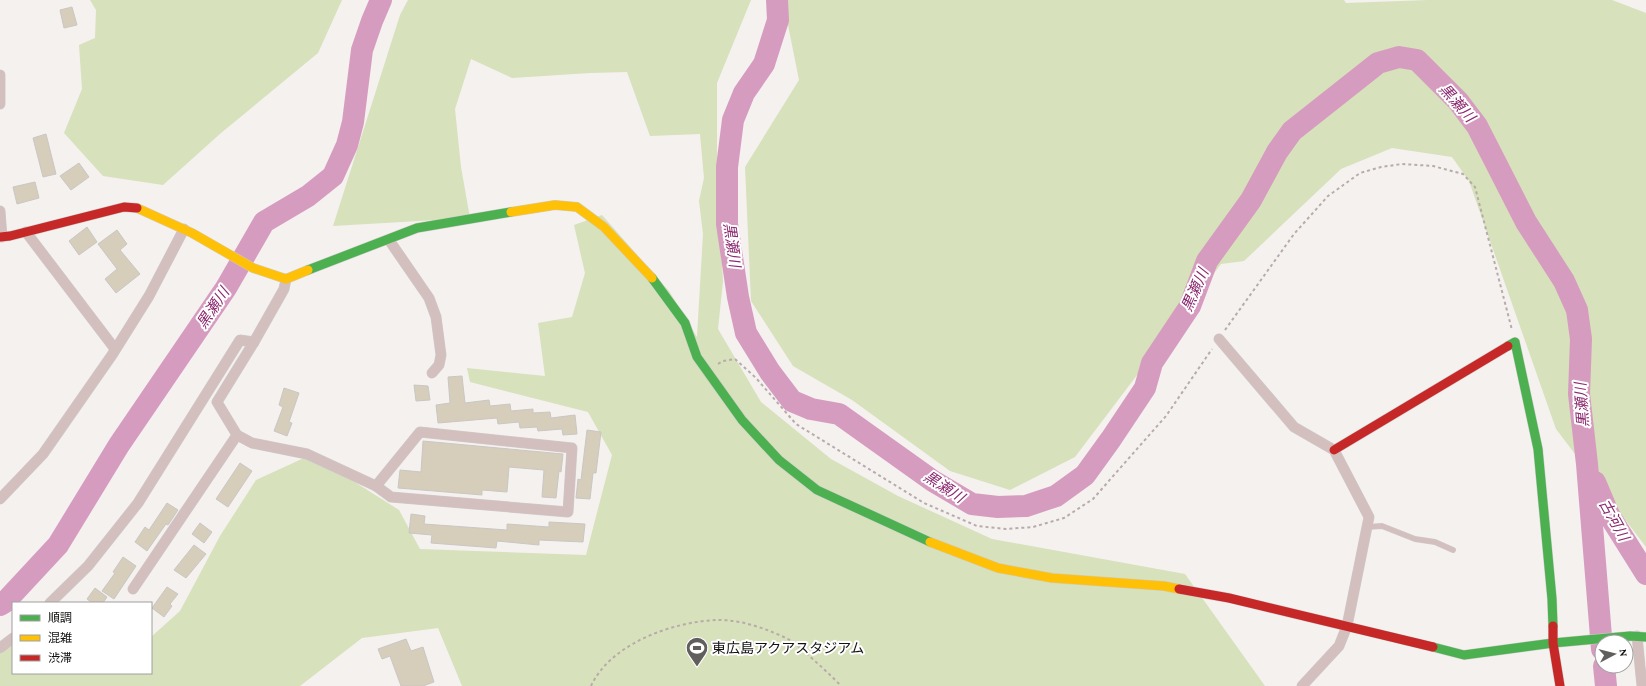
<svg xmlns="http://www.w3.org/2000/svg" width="1646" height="686" font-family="'Crimson Pro','Noto Sans JP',serif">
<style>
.green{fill:#d7e1bb}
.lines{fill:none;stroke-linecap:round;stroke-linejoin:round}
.river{stroke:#d69cc0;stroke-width:22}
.building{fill:#d6cdba;stroke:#c9c7c5}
.lane-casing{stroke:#cfcdcc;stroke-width:6}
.street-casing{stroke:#cfcdcc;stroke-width:11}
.fast-casing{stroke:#cfcdcc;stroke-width:10}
.slow-casing{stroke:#cfcdcc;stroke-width:10}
.jam-casing{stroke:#cfcdcc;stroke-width:10}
.path{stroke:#b8abab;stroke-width:2;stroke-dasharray:3 3;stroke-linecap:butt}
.lane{stroke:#d4bfbf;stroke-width:5}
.street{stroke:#d4bfbf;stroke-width:10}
.fast{stroke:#4caf50;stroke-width:9}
.slow{stroke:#ffc107;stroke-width:9}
.jam{stroke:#c62828;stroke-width:9}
.labels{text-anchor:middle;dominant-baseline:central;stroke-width:4;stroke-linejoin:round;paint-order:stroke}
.poi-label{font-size:14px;fill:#121110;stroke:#fff;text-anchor:start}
.water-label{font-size:15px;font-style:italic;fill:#8b2a6f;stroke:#fff}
</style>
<rect width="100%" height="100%" fill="#f4f1ef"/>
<g class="green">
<polygon points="90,0 342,0 318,53 221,133 163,185 103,176 64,133 82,89 79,45 95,38 96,10"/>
<polygon points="408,0 751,0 717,83 717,172 723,281 718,329 761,402 831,459 898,496 992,539 1185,574 1265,686 462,686 438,628 362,638 300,686 0,686 0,649 13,643 13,673 151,673 151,637 180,611 220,536 256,480 304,458 342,474 399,510 420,549 586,555 612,455 588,412 470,382 467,368 545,376 538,323 572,317 585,273 574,225 602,215 669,291 697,337 703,234 699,201 704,178 700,134 650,136 627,72 590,73 512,78 471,59 455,109 461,167 470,218 333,226 400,15"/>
<polygon points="783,0 1344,0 1346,3 1428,0 1612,0 1646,13 1646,547 1556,429 1469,181 1452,157 1392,148 1341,169 1244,261 1221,264 1075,457 1010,490 950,471 852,400 793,366 751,301 745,167 799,80"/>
</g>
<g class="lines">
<g class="river">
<polyline points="777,0 778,20 764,64 744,93 733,120 727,167 727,224 738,297 746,333 770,372 792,401 811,409 839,414 933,481 972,504 998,507 1026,506 1056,496 1085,475 1111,439 1145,388 1152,363 1190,306 1207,261 1251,200 1277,152 1292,131 1378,63 1399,57 1417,60 1458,101 1477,126 1526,222 1564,281 1577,310 1581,339 1579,394 1587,464 1602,649"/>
<polyline points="1595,482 1609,515 1646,574"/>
<polyline points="0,605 5,602 58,545 119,445 226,288 264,222 308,196 333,176 347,145 353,122 362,50 372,21 381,0"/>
<polyline points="1604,666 1606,686"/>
</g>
</g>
<g class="building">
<polygon points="72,7 77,25 64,28 60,10"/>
<polygon points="46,134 56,174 43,177 33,138"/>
<polygon points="79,163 89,177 71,190 60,176"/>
<polygon points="35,182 39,198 17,204 13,187"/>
<polygon points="87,227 97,242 79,255 69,241"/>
<polygon points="117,230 127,244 120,250 140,274 116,293 105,279 117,269 98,244"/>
<polygon points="462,376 465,403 489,400 490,406 510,404 511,411 533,409 533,413 550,412 551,418 575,415 577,434 563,435 562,429 538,431 537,427 520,428 519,422 498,424 497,418 438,423 436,405 450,403 448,377"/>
<polygon points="414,385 428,386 430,400 416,401"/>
<polygon points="284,388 299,393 289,422 292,423 287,436 274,431 283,407 279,405"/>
<polygon points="587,430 601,432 596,473 593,473 590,499 576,498 578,479 581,480"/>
<polygon points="423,441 563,454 561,472 559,471 556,498 542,497 544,470 509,467 507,492 482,490 482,495 398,488 400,470 421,472"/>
<polygon points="240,463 252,471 228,507 216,499"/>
<polygon points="167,503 178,510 168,525 166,524 147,551 135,542 145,527 149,530"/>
<polygon points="411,514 425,516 424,524 507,530 507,524 549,527 549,522 585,524 583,542 539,540 539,545 497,541 496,548 431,543 432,535 409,533"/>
<polygon points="200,523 212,532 204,543 192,534"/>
<polygon points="194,545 206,554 186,578 174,570"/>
<polygon points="123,557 136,566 114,599 102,591 115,573 113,572"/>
<polygon points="167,587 178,594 170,604 172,606 164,617 152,608"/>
<polygon points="95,588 107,597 103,603 92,603 87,599"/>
<polygon points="406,639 411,651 423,647 434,682 423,686 401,686 390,656 382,659 378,649"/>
</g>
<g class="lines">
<g class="lane-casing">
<polyline id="lane" points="1367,527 1382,526 1415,539 1435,542 1453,550"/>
</g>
<g class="street-casing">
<g id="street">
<polyline points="0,75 0,104"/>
<polyline points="0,211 2,237"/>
<polyline points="26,232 115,349"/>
<polyline points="389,240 429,298 436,317 441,355 439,365 432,373"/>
<polyline points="286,279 284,289 254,342 217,402 237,435 252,443 307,454 376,486"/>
<polyline points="1219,339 1294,427 1334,450 1369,517 1347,626 1339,646 1302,686"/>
<polygon points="420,432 572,448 568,512 391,497 376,486"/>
<polyline points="0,499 43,454 112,355 149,296 184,229"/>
<polyline points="133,589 237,435"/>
<polyline points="50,603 88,566 138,503 240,340 254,342"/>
<polyline points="1637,636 1642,686"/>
<polyline points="0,648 13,638"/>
</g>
</g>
<g class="fast-casing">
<g id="fast">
<polyline points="308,270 417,228 511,212"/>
<polyline points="652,278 685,323 697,357 742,420 779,460 817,490 930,542"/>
<polyline points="1508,346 1515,342 1538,449 1552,599 1553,626"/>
<polyline points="1433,647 1464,655 1553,643 1630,636 1646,637"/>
</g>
</g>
<g class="slow-casing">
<g id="slow">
<polyline points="137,208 192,233 253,268 286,279 308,270"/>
<polyline points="511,212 555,205 577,207 604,227 652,278"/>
<polyline points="930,542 998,568 1052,578 1164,586 1179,589"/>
</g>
</g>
<g class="jam-casing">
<g id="jam">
<polyline points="0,237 10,236 124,207 137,208"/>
<polyline points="1334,450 1508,346"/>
<polyline points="1179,589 1229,598 1433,647"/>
<polyline points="1553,626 1553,643 1560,686"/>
</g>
</g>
<g class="path">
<polyline points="1225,330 1294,234 1328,196 1360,173 1381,167 1402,164 1433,166 1463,174 1475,187 1512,330"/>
<polyline points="718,364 723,361 735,359 756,378 796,424 924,503 977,526 1006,529 1033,527 1064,518 1093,499 1166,416 1212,349"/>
<path d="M591,686c20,-43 83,-65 128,-66 25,0 51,10 73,21 5,3 9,8 14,12 12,11 24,21 35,33"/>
</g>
<use href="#lane" class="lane"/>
<use href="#street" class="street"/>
<use href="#fast" class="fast"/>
<use href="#slow" class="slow"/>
<use href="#jam" class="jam"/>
</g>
<defs>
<g id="stadium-pin" transform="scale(1.15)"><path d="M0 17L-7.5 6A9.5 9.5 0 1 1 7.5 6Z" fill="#615f5e" stroke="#fff"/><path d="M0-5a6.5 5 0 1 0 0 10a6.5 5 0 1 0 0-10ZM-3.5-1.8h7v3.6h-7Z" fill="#fff"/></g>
</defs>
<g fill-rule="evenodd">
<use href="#stadium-pin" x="697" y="648"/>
</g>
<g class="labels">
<g class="poi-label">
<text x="712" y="648">東広島アクアスタジアム</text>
</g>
<g class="water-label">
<text transform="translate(1457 103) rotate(48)">黒瀬川</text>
<text transform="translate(732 245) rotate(82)">黒瀬川</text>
<text transform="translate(1195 290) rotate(-66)">黒瀬川</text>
<text transform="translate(213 308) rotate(-56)">黒瀬川</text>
<text transform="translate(1582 405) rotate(-94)">黒瀬川</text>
<text transform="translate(944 487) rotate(33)">黒瀬川</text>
<text transform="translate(1614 520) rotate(61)">古河川</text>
</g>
</g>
<rect x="12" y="602" width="140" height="72" fill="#ffffff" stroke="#a0a09f"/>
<rect x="20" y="615" width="20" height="6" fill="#4caf50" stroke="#a0a09f"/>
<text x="48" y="622" font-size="12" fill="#121110">順調</text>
<rect x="20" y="635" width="20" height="6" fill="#ffc107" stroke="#a0a09f"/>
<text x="48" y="642" font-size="12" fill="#121110">混雑</text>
<rect x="20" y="655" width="20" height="6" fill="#c62828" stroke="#a0a09f"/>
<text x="48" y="662" font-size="12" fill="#121110">渋滞</text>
<g transform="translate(1614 654) rotate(83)"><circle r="19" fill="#ffffff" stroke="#a0a09f"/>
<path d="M0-3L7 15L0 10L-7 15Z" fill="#615f5e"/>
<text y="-6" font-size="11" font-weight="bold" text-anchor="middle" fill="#121110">N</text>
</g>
</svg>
